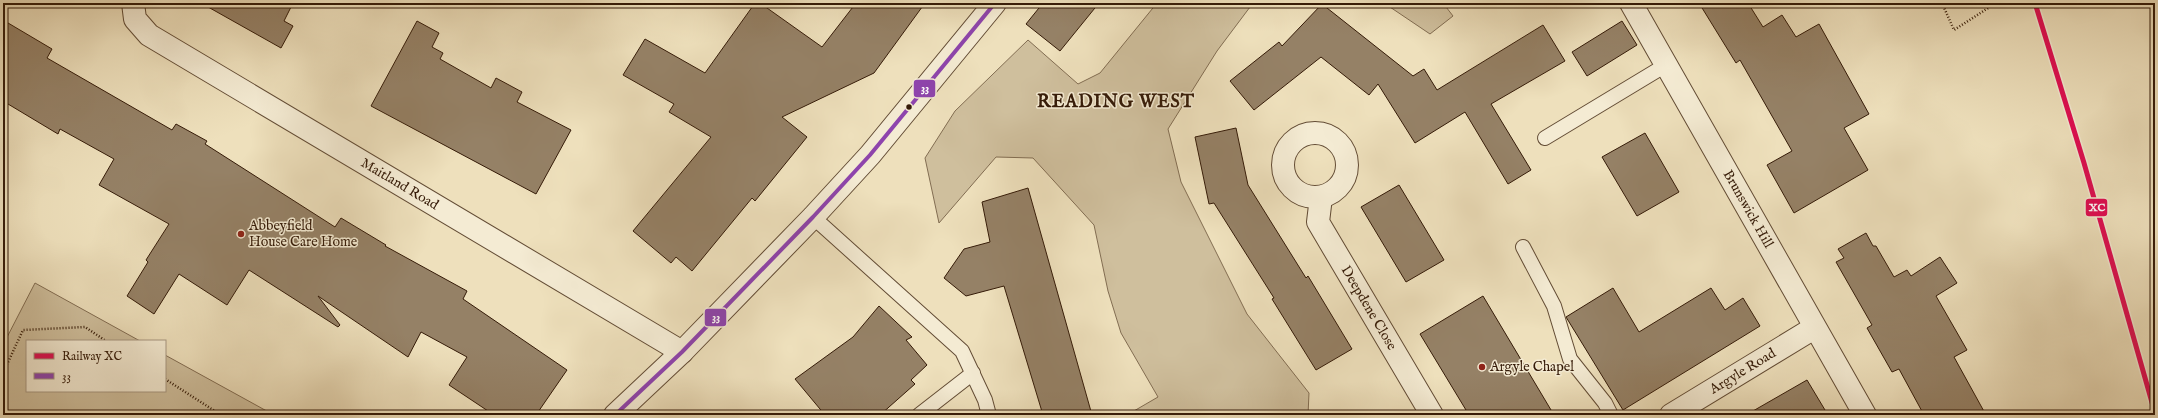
<svg xmlns="http://www.w3.org/2000/svg" width="2158" height="418" font-family="'IM FELL English',serif">
<style>
.green{fill:#cfbf9d;stroke:#826d52}
.building{fill:#958166;stroke:#351b08}
.lines{fill:none;stroke-linecap:round;stroke-linejoin:round}
.service-casing{stroke:#634c35;stroke-width:16}
.minor-casing{stroke:#634c35;stroke-width:24}
.tertiary-casing{stroke:#634c35;stroke-width:24}
.path{stroke:#351b08;stroke-width:2.5;stroke-dasharray:1 2;stroke-linecap:butt}
.service{stroke:#f4ebd3;stroke-width:14}
.minor{stroke:#f4ebd3;stroke-width:22}
.tertiary{stroke:#f4ebd3;stroke-width:22}
.bus-1-casing{stroke:#f4ebd3;stroke-width:7}
.bus-1{stroke:#8e44ad;stroke-width:4}
.rail-1-casing{stroke:#f4ebd3;stroke-width:8}
.rail-1{stroke:#df0d52;stroke-width:5}
.bus-dot{fill:#351b08;stroke:#f4ebd3;stroke-width:1.5}
.poi-dot{fill:#8f2418;stroke:#f4ebd3;stroke-width:1.5}
.labels{text-anchor:middle;dominant-baseline:central;stroke-width:3;stroke-linejoin:round;paint-order:stroke}
.street-label{font-size:14px;fill:#351b08;stroke:#f4ebd3}
.poi-label{font-size:14px;fill:#351b08;stroke:#f4ebd3;text-anchor:start}
.district-label{font-size:18px;font-weight:bold;letter-spacing:1px;fill:#351b08;stroke:#f4ebd3}
.line-badge{stroke:#f4ebd3;stroke-width:1.5}
.badge-label{font-size:11px;text-anchor:middle;font-weight:bold;fill:#fff}
</style>
<rect width="100%" height="100%" fill="#eee0bc"/>
<filter id="stains"><feTurbulence type="fractalNoise" baseFrequency=".005" numOctaves="4"/><feColorMatrix values="0 0 0 0 .2 0 0 0 0 .09 0 0 0 0 .02 0 0 0 .5 -.17"/></filter>
<radialGradient id="worn" r=".72"><stop offset=".6" stop-color="#630" stop-opacity="0"/><stop offset="1" stop-color="#630" stop-opacity=".3"/></radialGradient>
<g class="green">
<polygon points="1157,3 1253,3 1217,51 1168,129 1181,182 1247,314 1309,393 1308,415 1127,415 1158,397 1121,333 1108,291 1094,225 1033,158 996,157 939,223 925,158 955,111 1028,40 1078,84 1100,73"/>
<polygon points="1384,3 1443,3 1453,16 1430,34"/>
<polygon points="35,283 140,341 27,341 27,391 165,391 165,355 274,415 3,415 3,345"/>
</g>
<g class="building">
<polygon points="201,3 293,3 284,21 293,26 281,48"/>
<polygon points="755,3 760,3 822,47 856,3 925,3 874,73 782,117 807,137 755,201 752,198 692,271 676,257 671,263 633,231 711,137 669,112 674,104 623,75 645,39 705,73"/>
<polygon points="1043,3 1099,3 1060,51 1026,24"/>
<polygon points="1699,3 1748,3 1763,27 1782,15 1796,37 1819,24 1869,114 1844,128 1868,170 1794,213 1767,165 1792,151 1740,60 1736,63"/>
<polygon points="1322,4 1413,76 1424,69 1437,90 1543,25 1565,61 1491,104 1531,170 1508,184 1465,112 1415,143 1378,84 1369,95 1321,57 1254,110 1230,81 1279,42 1282,46"/>
<polygon points="3,20 52,49 47,58 172,130 176,124 207,141 205,144 335,227 341,218 386,245 385,246 467,291 463,299 567,370 536,415 494,415 449,385 467,357 421,332 408,357 318,296 340,325 338,327 249,270 227,305 179,274 154,314 127,296 148,262 146,260 169,224 99,185 114,159 60,129 58,134 3,101"/>
<polygon points="417,21 439,33 432,47 443,53 440,59 491,88 496,78 522,92 517,102 571,130 536,194 371,106"/>
<polygon points="1622,21 1637,45 1587,76 1572,52"/>
<polygon points="1236,128 1248,185 1306,278 1308,276 1352,349 1316,370 1272,299 1274,298 1214,203 1209,204 1195,137"/>
<polygon points="1645,133 1679,192 1637,216 1602,157"/>
<polygon points="1399,185 1444,260 1406,282 1361,207"/>
<polygon points="1028,188 1092,415 1043,415 1004,286 966,296 944,278 964,249 990,242 982,202"/>
<polygon points="1866,233 1873,246 1876,246 1894,277 1907,270 1911,276 1940,257 1957,283 1936,296 1967,350 1954,357 1986,415 1924,415 1899,369 1892,372 1867,328 1872,325 1836,262 1844,258 1838,249"/>
<polygon points="1613,288 1639,332 1711,288 1725,310 1743,298 1760,326 1623,410 1566,317"/>
<polygon points="1483,296 1554,415 1469,415 1420,334"/>
<polygon points="879,306 912,337 906,340 927,365 911,380 915,384 880,415 825,415 795,379 853,337"/>
<polygon points="1807,380 1828,415 1746,415"/>
</g>
<g class="lines">
<g class="service-casing">
<g id="service">
<polyline points="1545,138 1666,65"/>
<polyline points="813,217 962,351 985,400 989,415"/>
<polyline points="1523,247 1554,306 1570,359 1605,403 1611,415"/>
<polyline points="919,415 973,373"/>
</g>
</g>
<g class="minor-casing">
<g id="minor">
<path id="s1" d="M133,3l2,16 14,16 533,317"/>
<path id="s2" d="M1631,3l234,412"/>
<circle cx="1315" cy="165" r="32"/>
<path id="s3" d="M1321,197l-3,25 114,193"/>
<path id="s4" d="M1671,415l143,-87"/>
</g>
</g>
<g class="tertiary-casing">
<polyline id="tertiary" points="615,415 682,352 813,217 870,155 995,3"/>
</g>
<g class="path">
<polyline points="1942,3 1954,30 1996,3"/>
<polyline points="3,373 23,330 85,327 106,341"/>
<polyline points="165,379 221,415"/>
</g>
<use href="#service" class="service"/>
<use href="#minor" class="minor"/>
<use href="#tertiary" class="tertiary"/>
<g class="bus-1-casing">
<polyline id="bus-1" points="615,415 682,352 813,217 870,155 995,3"/>
</g>
<use href="#bus-1" class="bus-1"/>
<g class="rail-1-casing">
<polyline id="rail-1" points="2035,3 2084,163 2155,413"/>
</g>
<use href="#rail-1" class="rail-1"/>
</g>
<circle class="bus-dot" cx="909" cy="107" r="3.5"/>
<g class="poi-dot">
<circle cx="241" cy="234" r="4"/>
<circle cx="1482" cy="367" r="4"/>
</g>
<g class="labels">
<g class="street-label">
<text stroke="none"><textPath href="#s1" startOffset="329">Maitland Road</textPath></text>
<text stroke="none"><textPath href="#s2" startOffset="237">Brunswick Hill</textPath></text>
<text stroke="none"><textPath href="#s3" startOffset="125">Deepdene Close</textPath></text>
<text stroke="none"><textPath href="#s4" startOffset="84">Argyle Road</textPath></text>
</g>
<g class="poi-label">
<text x="249" y="226">Abbeyfield<tspan x="249" dy="16">House Care Home</tspan></text>
<text x="1490" y="367">Argyle Chapel</text>
</g>
<g class="district-label">
<text x="1116" y="102">READING WEST</text>
</g>
</g>
<g class="line-badge">
<rect x="913" y="79" width="23" height="19" rx="4" fill="#8e44ad"/>
<rect x="2085" y="198" width="23" height="19" rx="4" fill="#df0d52"/>
<rect x="704" y="308" width="23" height="19" rx="4" fill="#8e44ad"/>
</g>
<g class="badge-label">
<text x="925" y="92">33</text>
<text x="2097" y="211">XC</text>
<text x="716" y="321">33</text>
</g>
<rect width="2158" height="418" fill="none" stroke="#eee0bc" stroke-width="16"/>
<rect x="4" y="4" width="2150" height="410" fill="none" stroke="#351b08" stroke-width="2"/>
<rect x="8" y="8" width="2142" height="402" fill="none" stroke="#351b08"/>
<rect x="26" y="340" width="140" height="52" fill="#f4ebd3" stroke="#a89882"/>
<rect x="34" y="353" width="20" height="6" fill="#df0d52" stroke="#a89882"/>
<text x="62" y="360" font-size="12" fill="#351b08">Railway XC</text>
<rect x="34" y="373" width="20" height="6" fill="#8e44ad" stroke="#a89882"/>
<text x="62" y="380" font-size="12" fill="#351b08">33</text>
<rect width="100%" height="100%" filter="url(#stains)"/>
<rect width="100%" height="100%" fill="url(#worn)"/>
</svg>
